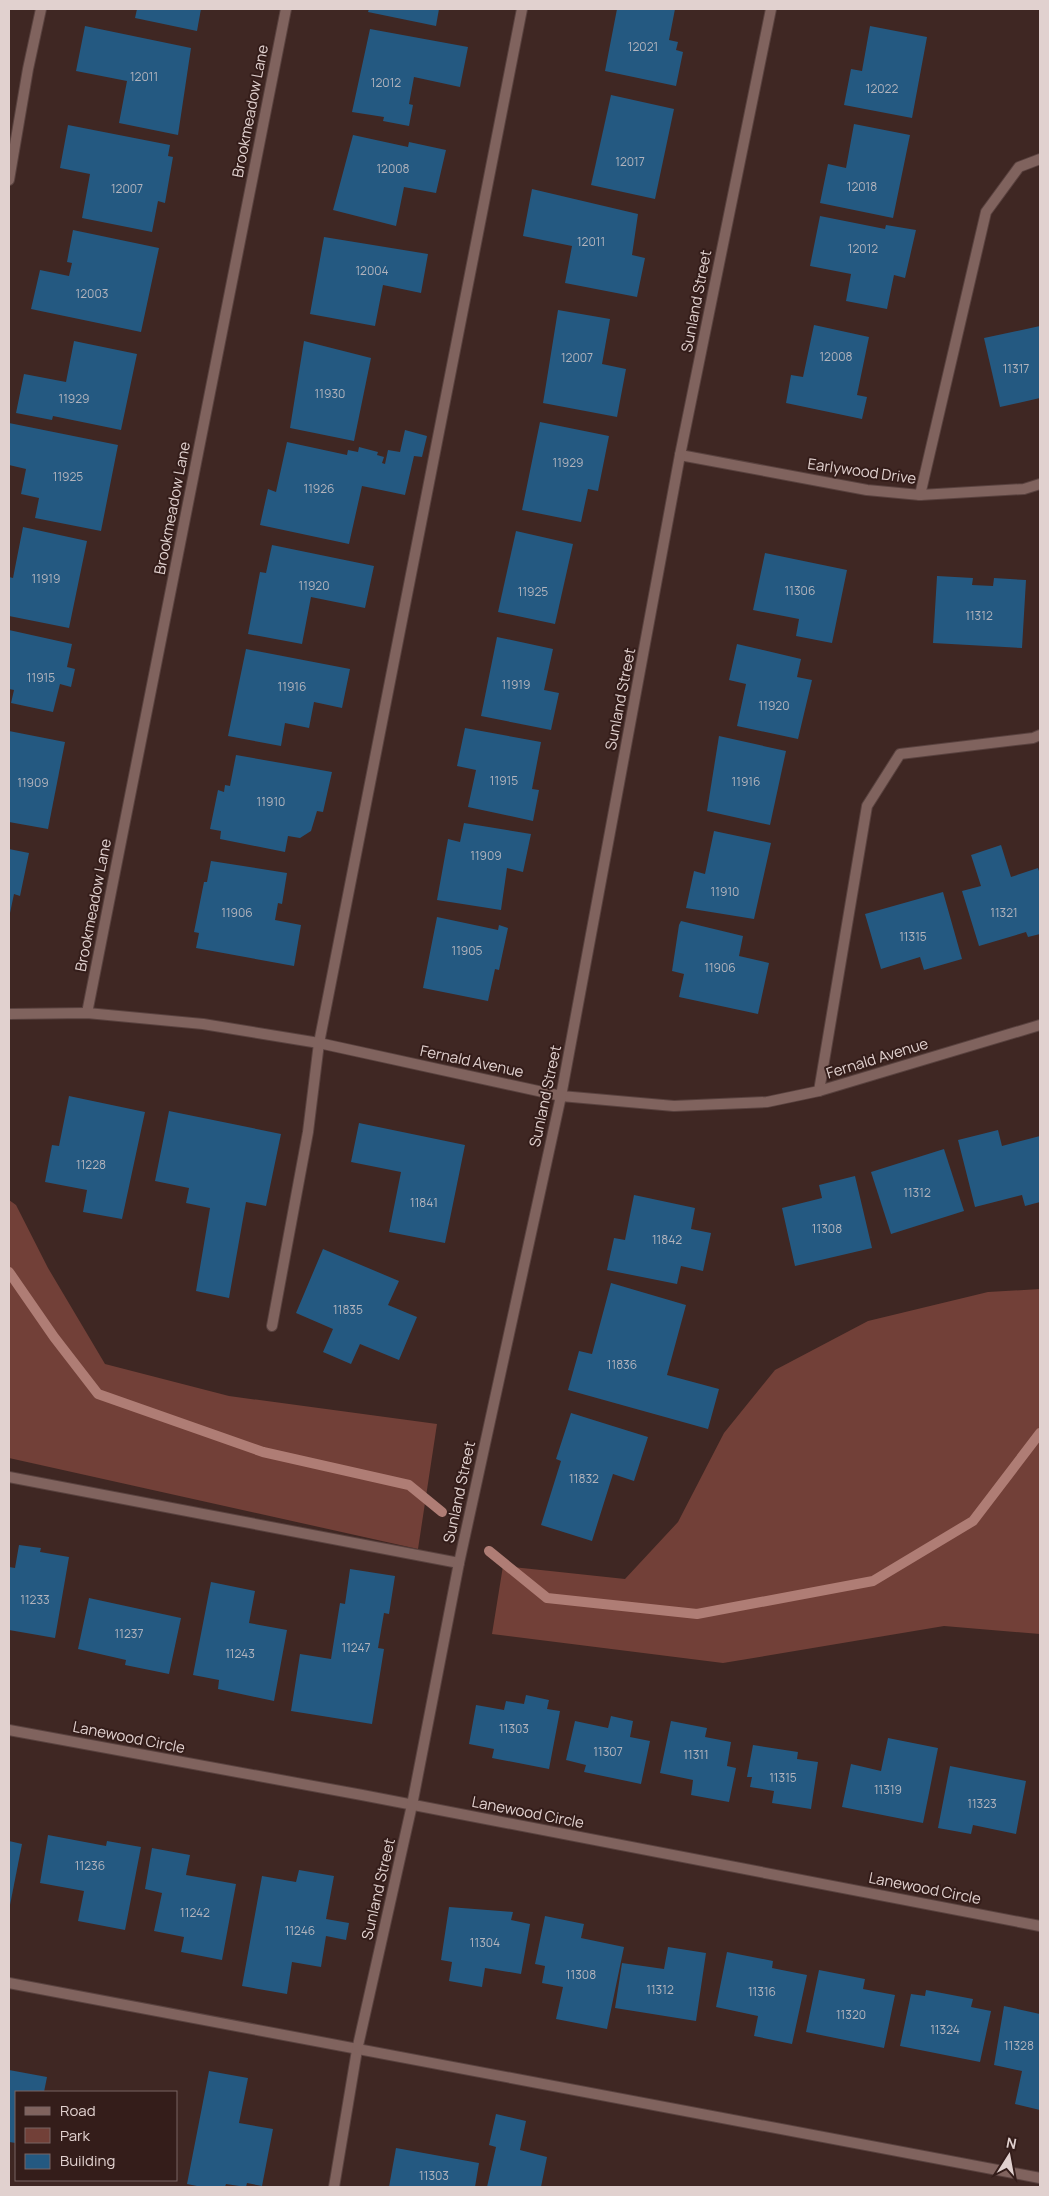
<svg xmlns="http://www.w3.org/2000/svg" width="1049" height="2196" font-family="Manrope,sans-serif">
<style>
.green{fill:#724038}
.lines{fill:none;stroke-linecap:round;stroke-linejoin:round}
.stream{stroke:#af7d75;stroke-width:10}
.building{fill:#245981}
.lane-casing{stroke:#59423f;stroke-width:12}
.street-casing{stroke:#59423f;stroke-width:12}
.lane{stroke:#80635e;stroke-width:10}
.street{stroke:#80635e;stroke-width:10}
.labels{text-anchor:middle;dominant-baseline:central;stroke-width:4;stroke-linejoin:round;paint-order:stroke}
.number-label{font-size:12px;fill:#b2b3bc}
.street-label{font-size:15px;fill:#e1d1cf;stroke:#341d1a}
</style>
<rect width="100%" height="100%" fill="#3f2723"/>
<g class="green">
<polygon points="9,1200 16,1205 48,1268 105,1364 229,1396 437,1424 418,1549 9,1458"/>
<polygon points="1040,1289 1040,1634 944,1626 723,1663 492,1634 503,1566 625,1579 678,1522 724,1433 775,1370 868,1321 988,1292"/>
</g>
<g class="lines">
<g class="stream">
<polyline points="9,1272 54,1337 98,1394 263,1452 409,1485 442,1512"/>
<polyline points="489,1551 547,1598 697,1614 873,1581 973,1521 1040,1433"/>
</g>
</g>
<g class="building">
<polygon points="137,9 201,9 197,31 135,18"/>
<polygon points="369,9 439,9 436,26 368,12"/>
<polygon points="617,9 675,9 669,40 678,42 676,50 683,52 676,86 605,71"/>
<polygon points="85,26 191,48 178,135 119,123 127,81 76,71"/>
<polygon points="870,26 927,37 912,118 844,105 851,69 862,71"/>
<polygon points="370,29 468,47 460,87 414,77 409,104 413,105 409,126 383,121 384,117 352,112"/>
<polygon points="611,95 674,109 655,199 591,185"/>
<polygon points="854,124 910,135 893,218 820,203 828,164 846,168"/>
<polygon points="68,125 170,145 168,156 173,157 165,203 158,201 152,232 82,218 90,174 60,168"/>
<polygon points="353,135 408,147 409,142 446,150 436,193 404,187 396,226 333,210"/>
<polygon points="532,189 638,214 632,255 645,258 637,297 565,283 572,246 523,236"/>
<polygon points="820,216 885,229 886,225 916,230 905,278 894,275 887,309 846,301 851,274 810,266"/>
<polygon points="73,230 159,248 141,332 31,309 40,270 69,276 72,263 67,262"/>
<polygon points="324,237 428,254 421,293 383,285 375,326 310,314"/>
<polygon points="558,310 610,319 602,364 626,369 617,417 543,403"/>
<polygon points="814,325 869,337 857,395 867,397 862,419 786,403 791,375 803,377"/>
<polygon points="1040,326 1040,398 1000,407 984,338"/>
<polygon points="74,341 137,354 121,430 53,416 52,420 16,413 24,374 66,382"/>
<polygon points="304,341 371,358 354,441 290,428"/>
<polygon points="540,422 609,436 598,491 588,489 581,522 522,510"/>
<polygon points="9,423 118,445 101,531 35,518 39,498 21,494 26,469 9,465"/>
<polygon points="405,430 427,436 422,457 414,456 405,495 362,486 349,544 260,525 268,489 276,492 287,442 347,455 348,450 358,452 359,447 378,452 377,455 384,457 382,463 385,464 388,450 400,452"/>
<polygon points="23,527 87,541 69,628 9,616 9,577 13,578"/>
<polygon points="516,531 573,544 555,624 498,612"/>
<polygon points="272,545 374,566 365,608 311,597 302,644 248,634 260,572 266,573"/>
<polygon points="765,553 847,570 832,643 796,636 799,619 753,610"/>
<polygon points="937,576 973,578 972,585 993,586 994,578 1026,580 1022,648 933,643"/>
<polygon points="9,630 72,644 67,667 75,669 71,687 60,684 53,712 11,703 14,690 9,689"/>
<polygon points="497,637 553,649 544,690 559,693 551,730 481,716"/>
<polygon points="737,644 801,659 797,677 812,680 798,739 737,726 746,684 729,680"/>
<polygon points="246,649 350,669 342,708 314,702 309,728 285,723 281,746 228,736"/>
<polygon points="465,728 541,742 532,789 539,790 533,821 468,807 476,770 457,766"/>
<polygon points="9,731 65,742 48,829 9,822"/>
<polygon points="719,736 786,751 770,825 707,811"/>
<polygon points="236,755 332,772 323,812 317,811 311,831 300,838 288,836 285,852 220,839 221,831 210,829 218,790 224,792 225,785 230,786"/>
<polygon points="464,823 531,834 523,872 507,868 501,910 437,900 448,839 460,842"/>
<polygon points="714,831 771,843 754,919 686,908 694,871 705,874"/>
<polygon points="1001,845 1011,877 1038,868 1040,874 1040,934 1028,937 1026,932 979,946 962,891 981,886 971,855"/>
<polygon points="9,849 29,853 20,896 14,894 10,913"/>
<polygon points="211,861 287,873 282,904 278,903 275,920 301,925 294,966 196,948 199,933 194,932 204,882 207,882"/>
<polygon points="943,892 962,959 924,970 920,957 881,969 865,914"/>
<polygon points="437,917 498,930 499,925 508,928 499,970 495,969 488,1001 423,988"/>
<polygon points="681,921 743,936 739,956 769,963 758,1014 679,997 684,974 672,971 679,925"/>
<polygon points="69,1096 145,1112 122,1219 83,1212 87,1190 45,1182 52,1145 59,1146"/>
<polygon points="169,1111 281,1134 266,1206 246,1202 229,1298 196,1291 210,1208 186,1203 189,1188 155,1181"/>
<polygon points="359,1123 465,1145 445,1243 389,1232 401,1172 351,1162"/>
<polygon points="998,1130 1002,1146 1040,1136 1040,1202 1025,1206 1022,1195 975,1207 958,1140"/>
<polygon points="944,1149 964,1211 891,1234 871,1172"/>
<polygon points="855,1176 872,1248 795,1266 782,1208 822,1198 819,1185"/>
<polygon points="634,1195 695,1208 691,1229 711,1233 703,1271 681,1266 677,1284 607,1270 614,1238 625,1240"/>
<polygon points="323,1249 399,1281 388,1305 417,1317 399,1360 360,1344 351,1364 323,1352 333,1329 296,1313"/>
<polygon points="611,1283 686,1305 667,1375 719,1389 708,1429 568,1390 579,1351 592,1354"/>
<polygon points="571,1413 648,1437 634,1481 613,1474 592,1541 541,1525 561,1461 556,1459"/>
<polygon points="19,1545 41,1548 40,1552 69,1557 55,1638 9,1630 9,1567 15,1568"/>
<polygon points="350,1569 395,1576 389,1614 384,1613 378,1648 384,1649 372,1724 291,1711 300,1654 331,1659 340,1603 345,1604"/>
<polygon points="211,1582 255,1591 249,1623 287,1630 274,1701 218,1689 219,1680 193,1675"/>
<polygon points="89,1598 181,1618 169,1674 125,1665 126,1660 78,1649"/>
<polygon points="526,1695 549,1700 547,1709 560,1711 549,1769 492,1758 494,1749 469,1744 476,1705 504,1710 506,1701 524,1704"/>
<polygon points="611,1716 633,1721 630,1737 650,1741 641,1784 584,1772 586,1765 566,1760 575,1721 608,1728"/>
<polygon points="671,1721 707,1728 705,1737 731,1742 727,1766 736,1768 729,1802 691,1795 693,1780 660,1773"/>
<polygon points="888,1738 938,1748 923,1823 842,1807 851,1764 881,1771"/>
<polygon points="753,1745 798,1752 797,1759 818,1762 811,1809 772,1803 774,1791 750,1787 752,1777 747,1777"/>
<polygon points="950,1766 1026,1781 1016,1834 973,1825 971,1834 938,1828"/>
<polygon points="48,1835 106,1846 107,1841 141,1847 125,1930 78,1921 84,1891 40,1883"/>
<polygon points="9,1841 22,1844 10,1905 9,1904"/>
<polygon points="152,1848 190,1855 186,1875 236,1884 222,1960 181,1952 184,1937 154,1931 162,1893 145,1889"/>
<polygon points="299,1870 334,1876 326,1919 349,1923 346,1940 326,1936 321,1967 292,1962 287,1994 242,1986 262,1876 296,1882"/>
<polygon points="449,1907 513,1912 511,1920 530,1924 521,1974 485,1968 482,1987 449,1981 452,1962 441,1960"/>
<polygon points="545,1916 584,1924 581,1938 624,1947 607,2029 556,2019 563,1987 542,1983 545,1966 535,1964"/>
<polygon points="668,1947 706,1953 696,2021 615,2008 622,1963 664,1969"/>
<polygon points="727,1952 773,1961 772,1968 807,1975 792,2044 754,2036 758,2016 716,2007"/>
<polygon points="819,1970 865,1979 863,1989 895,1995 884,2048 806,2032"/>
<polygon points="926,1990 973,1999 971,2007 991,2011 980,2062 900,2046 911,1994 925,1996"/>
<polygon points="1004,2006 1040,2014 1040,2110 1015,2104 1022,2071 994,2065"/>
<polygon points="9,2070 47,2077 44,2092 16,2092 16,2143 9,2142"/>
<polygon points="209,2071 248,2078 239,2123 273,2129 262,2186 247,2183 246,2187 226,2184 225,2187 202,2187 187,2184"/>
<polygon points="496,2114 526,2121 520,2150 547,2157 541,2187 487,2187 496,2147 489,2145"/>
<polygon points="396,2148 479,2163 475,2187 389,2187"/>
</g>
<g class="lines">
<g class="lane-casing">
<g id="lane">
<polyline points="9,180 28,69 41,9"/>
<polyline points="920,495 986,212 1019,167 1040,159"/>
<polyline points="819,1091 867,806 900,754 1033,738 1040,735"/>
<polyline points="272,1326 308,1132 319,1043 522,9"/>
<polyline points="9,1477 459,1563"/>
<polyline points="9,1983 1040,2178"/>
</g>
</g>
<g class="street-casing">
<g id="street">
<polyline points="680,455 867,490 920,495 1024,489 1040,484"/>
<polyline points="87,1013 286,9"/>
<polyline points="9,1014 87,1013 203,1024 319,1043 561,1096 674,1106 767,1102 819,1091 1040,1025"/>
<polyline points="9,1730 362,1795 1040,1926"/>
<polyline points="334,2187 357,2050 412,1805 459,1563 561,1096 680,455 771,9"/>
</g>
</g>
<use href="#lane" class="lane"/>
<use href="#street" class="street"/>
</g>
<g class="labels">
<g class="number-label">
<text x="643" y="46">12021</text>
<text x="144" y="76">12011</text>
<text x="386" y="82">12012</text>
<text x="882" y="88">12022</text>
<text x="630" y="161">12017</text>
<text x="393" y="168">12008</text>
<text x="862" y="186">12018</text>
<text x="127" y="188">12007</text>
<text x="591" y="241">12011</text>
<text x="863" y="248">12012</text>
<text x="372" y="270">12004</text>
<text x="92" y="293">12003</text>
<text x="836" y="356">12008</text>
<text x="577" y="357">12007</text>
<text x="1016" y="368">11317</text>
<text x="330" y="393">11930</text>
<text x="74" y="398">11929</text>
<text x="568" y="462">11929</text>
<text x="68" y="476">11925</text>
<text x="319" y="488">11926</text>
<text x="46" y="578">11919</text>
<text x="314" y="585">11920</text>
<text x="800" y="590">11306</text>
<text x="533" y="591">11925</text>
<text x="979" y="615">11312</text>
<text x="41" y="677">11915</text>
<text x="516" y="684">11919</text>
<text x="292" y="686">11916</text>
<text x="774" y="705">11920</text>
<text x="504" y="780">11915</text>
<text x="746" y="781">11916</text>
<text x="33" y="782">11909</text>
<text x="271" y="801">11910</text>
<text x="486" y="855">11909</text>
<text x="725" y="891">11910</text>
<text x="237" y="912">11906</text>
<text x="1004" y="912">11321</text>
<text x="913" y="936">11315</text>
<text x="467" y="950">11905</text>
<text x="720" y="967">11906</text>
<text x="91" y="1164">11228</text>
<text x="917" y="1192">11312</text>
<text x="424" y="1202">11841</text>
<text x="827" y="1228">11308</text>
<text x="667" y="1239">11842</text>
<text x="348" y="1309">11835</text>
<text x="622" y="1364">11836</text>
<text x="584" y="1478">11832</text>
<text x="35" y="1599">11233</text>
<text x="129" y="1633">11237</text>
<text x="356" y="1647">11247</text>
<text x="240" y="1653">11243</text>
<text x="514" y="1728">11303</text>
<text x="608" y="1751">11307</text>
<text x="696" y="1754">11311</text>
<text x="783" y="1777">11315</text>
<text x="888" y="1789">11319</text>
<text x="982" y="1803">11323</text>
<text x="90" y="1865">11236</text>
<text x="195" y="1912">11242</text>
<text x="300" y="1930">11246</text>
<text x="485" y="1942">11304</text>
<text x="581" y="1974">11308</text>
<text x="660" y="1989">11312</text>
<text x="762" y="1991">11316</text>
<text x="851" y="2014">11320</text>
<text x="945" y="2029">11324</text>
<text x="1019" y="2045">11328</text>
<text x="434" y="2175">11303</text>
</g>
<g class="street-label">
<text transform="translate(250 111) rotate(-79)">Brookmeadow Lane</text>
<text transform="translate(696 301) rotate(-79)">Sunland Street</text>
<text transform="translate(862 471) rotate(8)">Earlywood Drive</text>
<text transform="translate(172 508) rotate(-79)">Brookmeadow Lane</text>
<text transform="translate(620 699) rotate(-79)">Sunland Street</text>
<text transform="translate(93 905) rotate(-79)">Brookmeadow Lane</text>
<text transform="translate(877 1058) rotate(-17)">Fernald Avenue</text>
<text transform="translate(472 1061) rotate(12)">Fernald Avenue</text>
<text transform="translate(545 1096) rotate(-78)">Sunland Street</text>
<text transform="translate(459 1492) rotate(-78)">Sunland Street</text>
<text transform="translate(129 1737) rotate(11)">Lanewood Circle</text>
<text transform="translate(528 1812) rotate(11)">Lanewood Circle</text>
<text transform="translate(925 1888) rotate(11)">Lanewood Circle</text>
<text transform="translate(378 1889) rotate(-77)">Sunland Street</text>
</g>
</g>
<rect width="1049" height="2196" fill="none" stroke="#e1d1cf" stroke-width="20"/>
<rect x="15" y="2091" width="162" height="90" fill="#341d1a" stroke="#796562"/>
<rect x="25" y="2107" width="25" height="8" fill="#80635e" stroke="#796562"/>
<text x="60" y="2116" font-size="15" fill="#e1d1cf">Road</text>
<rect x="25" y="2128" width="25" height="15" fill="#724038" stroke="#796562"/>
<text x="60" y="2141" font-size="15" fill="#e1d1cf">Park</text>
<rect x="25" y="2154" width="25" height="15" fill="#245981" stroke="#796562"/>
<text x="60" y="2166" font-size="15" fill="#e1d1cf">Building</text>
<g transform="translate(1009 2156) rotate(11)" stroke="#341d1a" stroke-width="4" paint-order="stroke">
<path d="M0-4L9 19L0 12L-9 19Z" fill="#e1d1cf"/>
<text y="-8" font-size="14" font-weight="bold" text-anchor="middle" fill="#e1d1cf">N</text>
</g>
</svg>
